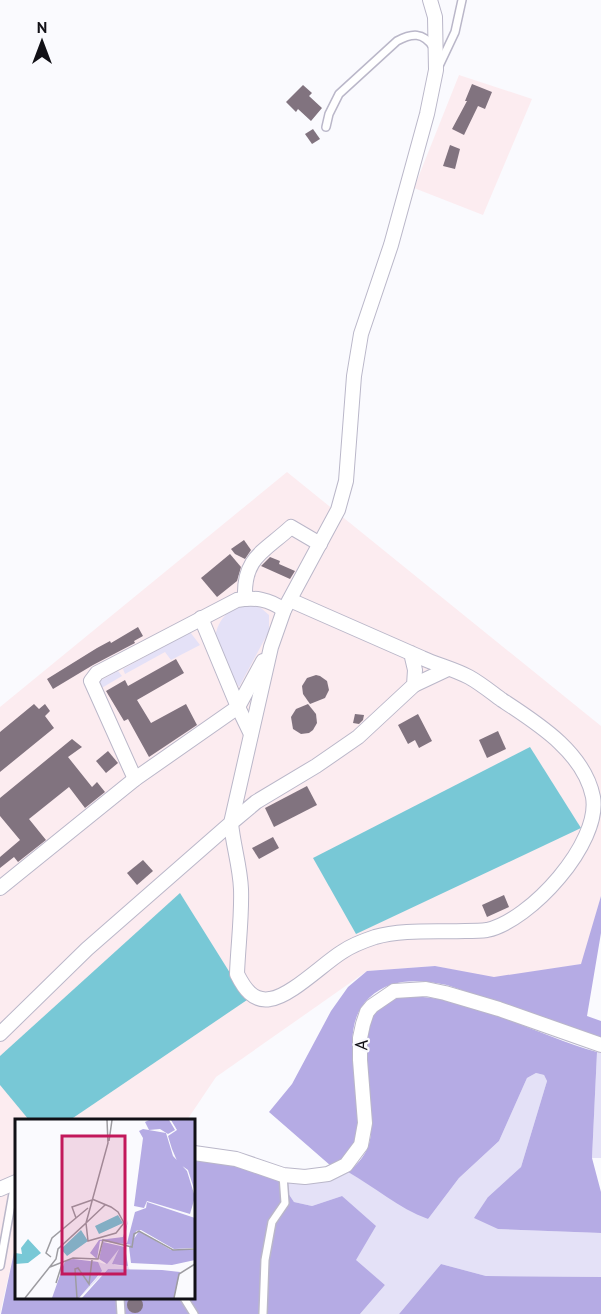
<svg xmlns="http://www.w3.org/2000/svg" width="601" height="1314" font-family="'PT Sans',sans-serif">
<style>
.industrial{fill:#fcecf0}
.green{fill:#e4e1f7}
.forest{fill:#b5abe4}
.water{fill:#78c8d6}
.building{fill:#81737f}
.lines{fill:none;stroke-linecap:round;stroke-linejoin:round}
.lane-casing{stroke:#bab7c9;stroke-width:10}
.street-casing{stroke:#bab7c9;stroke-width:16}
.lane{stroke:#fff;stroke-width:7}
.street{stroke:#fff;stroke-width:14}
.labels{text-anchor:middle;dominant-baseline:central;stroke-width:4.5;stroke-linejoin:round;paint-order:stroke}
.street-label{font-size:18px;fill:#111016;stroke:#fafafe}
.inset-road{fill:none;stroke:#9d9ca1;stroke-width:1.5}
.view{fill:#c2185b;fill-opacity:0.15;stroke:#c2185b;stroke-width:3}
.inset-edge{fill:none;stroke:#111016;stroke-width:3}
</style>
<rect width="100%" height="100%" fill="#fafafe"/>
<g class="industrial">
<polygon points="459,75 532,99 483,215 414,188"/>
<polygon points="287,472 601,726 601,896 582,964 493,978 435,966 367,971 216,1077 187,1120 16,1120 16,1243 0,1314 0,707"/>
</g>
<g class="green">
<path d="M252,605l9,3 8,7v16l-30,56c-7,-12 -17,-24 -22,-37 -5,-13 1,-30 12,-38 6,-5 15,-5 23,-7z"/>
<polygon points="190,632 200,645 171,660 165,652 125,674 123,669"/>
<polygon points="118,671 122,676 100,689 96,683"/>
<polygon points="597,1052 601,1052 601,1158 592,1158"/>
<path d="M536,1073l8,2 3,6 -26,86 -33,30 10,32 103,4v44l-115,-1 -45,-12 -42,50h-39l25,-29 -30,-25 -13,-64 -30,10 -18,-4 -16,-24c29,5 43,7 70,-6l80,47 31,-41 40,-37 28,-63z"/>
</g>
<g class="forest">
<path d="M601,896v37l-14,83 14,5v18l-154,-54c-29,-5 -55,-8 -78,13 -36,34 -1,100 -13,142 -3,11 -15,20 -25,26l-62,-54 23,-28 39,-73 17,-24 19,-16 68,-5 59,11 87,-13z"/>
<path d="M405,996c68,0 127,38 192,56l-5,106 9,34v41l-103,-4 -24,-11 14,-21 33,-30 26,-86 -3,-6 -8,-2 -9,5 -28,63 -40,37 -31,41c-30,-11 -53,-32 -80,-47 8,-6 16,-15 20,-25 13,-34 -17,-119 11,-140 7,-6 17,-9 26,-11z"/>
<polygon points="194,1158 235,1166 278,1178 294,1202 312,1206 342,1196 376,1226 356,1260 385,1285 360,1314 1,1314 16,1243 16,1298 194,1298"/>
<polygon points="441,1264 486,1276 601,1277 601,1314 399,1314"/>
</g>
<g class="water">
<polygon points="530,747 581,828 356,934 313,858"/>
<polygon points="180,893 247,1000 70,1120 29,1120 0,1085 0,1056"/>
</g>
<g class="building">
<polygon points="472,84 492,92 485,109 478,106 464,135 452,129 467,101 465,101"/>
<polygon points="303,85 312,93 309,96 322,108 311,121 298,109 296,112 286,102"/>
<polygon points="313,129 320,139 312,144 305,134"/>
<polygon points="450,145 460,149 455,169 443,166"/>
<polygon points="244,540 251,550 245,559 235,554 231,549"/>
<polygon points="230,554 241,567 237,581 217,597 201,578"/>
<polygon points="270,557 280,561 279,564 295,571 290,579 261,566"/>
<polygon points="138,627 143,636 134,641 135,643 93,665 53,689 47,679 97,648 110,641 111,643"/>
<polygon points="176,659 184,673 137,700 151,723 186,704 197,725 149,757 128,719 124,721 106,691 125,680 128,686"/>
<polygon points="316,675 320,676 327,681 329,690 325,698 310,704 303,694 302,686 307,678"/>
<polygon points="34,704 39,709 45,704 50,711 45,716 54,728 0,772 0,732"/>
<polygon points="308,704 316,714 317,723 313,730 309,733 301,734 293,729 291,717 296,709"/>
<polygon points="355,714 364,715 363,720 359,724 353,723"/>
<polygon points="418,714 432,741 419,748 415,740 408,744 398,725"/>
<polygon points="498,731 506,749 487,758 479,740"/>
<polygon points="72,739 82,747 68,757 92,787 97,782 105,792 85,808 69,787 29,819 46,840 18,862 14,857 0,868 0,857 20,840 0,816 0,798"/>
<polygon points="108,751 118,763 106,773 96,761"/>
<polygon points="307,786 317,805 274,827 265,808"/>
<polygon points="273,837 279,848 259,859 252,848"/>
<polygon points="143,860 153,871 137,885 127,873"/>
<polygon points="504,895 509,907 487,917 482,905"/>
<circle cx="135" cy="1305" r="8"/>
</g>
<g class="lines">
<g class="lane-casing">
<g id="lane">
<polyline points="438,68 455,32 462,0"/>
<path d="M326,127l3,-13 10,-20 58,-53c15,-8 26,-9 36,6"/>
<polyline points="0,1266 15,1182"/>
<polyline points="120,1298 121,1314"/>
<polyline points="184,1298 194,1314"/>
<polyline points="263,1314 265,1260 272,1222 285,1203 283,1175"/>
</g>
</g>
<g class="street-casing">
<g id="street">
<path d="M245,599c-2,-42 19,-47 46,-72l29,17"/>
<path d="M290,600c44,19 88,39 132,58 15,7 32,11 47,19 11,6 22,15 33,23 35,23 82,52 91,97 8,46 -63,124 -106,133 -7,1 -15,1 -22,1 -29,1 -63,-2 -90,6 -12,4 -23,8 -33,15 -18,11 -52,45 -72,47 -17,3 -26,-11 -33,-25 1,-28 5,-57 4,-85 -1,-23 -8,-44 -10,-66l25,-21 60,-36 42,-29 56,-52 1,-15 -4,-17"/>
<polyline points="201,618 238,707 251,734"/>
<polyline points="414,685 448,669"/>
<path d="M135,779l-44,-98 6,-8 140,-73c18,-3 32,-1 47,10"/>
<polyline points="0,888 135,779 238,707 263,661"/>
<polyline points="0,1034 87,949 231,823 271,647 284,610 338,510 346,481 354,376 361,334 391,245 427,114 436,70 435,17 430,0"/>
<polyline points="194,1153 236,1159 283,1175 305,1177 328,1174 346,1165 361,1145 365,1123 360,1060 360,1038 363,1024 367,1012 372,1006 394,991 426,989 445,993 499,1009 601,1045"/>
<polyline points="0,1189 16,1182"/>
</g>
</g>
<use href="#lane" class="lane"/>
<use href="#street" class="street"/>
</g>
<g class="labels">
<g class="street-label">
<text transform="translate(361 1045) rotate(-87)">A</text>
</g>
</g>
<g transform="translate(15 1119)">
<rect width="180" height="180" fill="#fafafe"/>
<path d="M104,130l-5,16 14,1 2,5 -22,-2 -29,29 23,-26 -11,-12 14,4z" fill="#e4e1f7"/>
<path d="M134,1h20l6,10 -7,4 -8,-5 -11,1 -4,-8zM156,1h24v72l-7,-22 -10,-7 -6,-14 -4,-13 9,-6zM128,10l23,4 7,23 14,15 8,26 -5,17 -43,-13 -3,7 -10,-2 9,-68 -4,-7zM132,83l48,16v30l-21,1 -33,-19 -5,1 -3,14 -33,-4 -3,18 -7,-6 9,-13 24,-3 5,-17 -4,23h3l8,-31 11,-4zM124,112l32,19h24v10l-23,5 -41,-2 -2,-16zM88,123l22,5 3,19 -16,-2 7,-15 -12,15 -8,-5zM58,140l25,3 4,9 -23,27h-27l13,-37zM93,150l54,1 18,2 -6,26h-92z" fill="#b5abe4"/>
<path d="M103,96l5,8 -24,11 -4,-8zM66,111l7,11 -21,15 -6,-7zM13,120l13,14 -13,10 -13,1v-11l7,1 -1,-6z" fill="#78c8d6"/>
<path class="inset-road" d="M94,22l3,-21M77,80l19,8 7,5 6,11 -8,10 -28,8 -2,-18 19,-18M61,99l-4,-11 20,-7M36,138l-5,-4 6,-15 36,-30M35,148l23,-9 25,1 5,-19 29,7 2,-13 5,-3 34,19 22,-1M41,164l7,-22M10,179l31,-39 2,-10 28,-26 22,-80 -1,-23M62,179l-2,-29 3,-1 11,16 3,-24M159,179l5,-24 16,-10"/>
<path class="view" d="M47,17h63v138h-63z"/>
<rect width="180" height="180" class="inset-edge"/>
</g>
<g transform="translate(42 42)" stroke="#fafafe" stroke-width="4.5" paint-order="stroke">
<path d="M0-4.5L10 22L0 15L-10 22Z" fill="#111016"/>
<text y="-9" font-size="16" font-weight="bold" text-anchor="middle" fill="#111016">N</text>
</g>
</svg>
